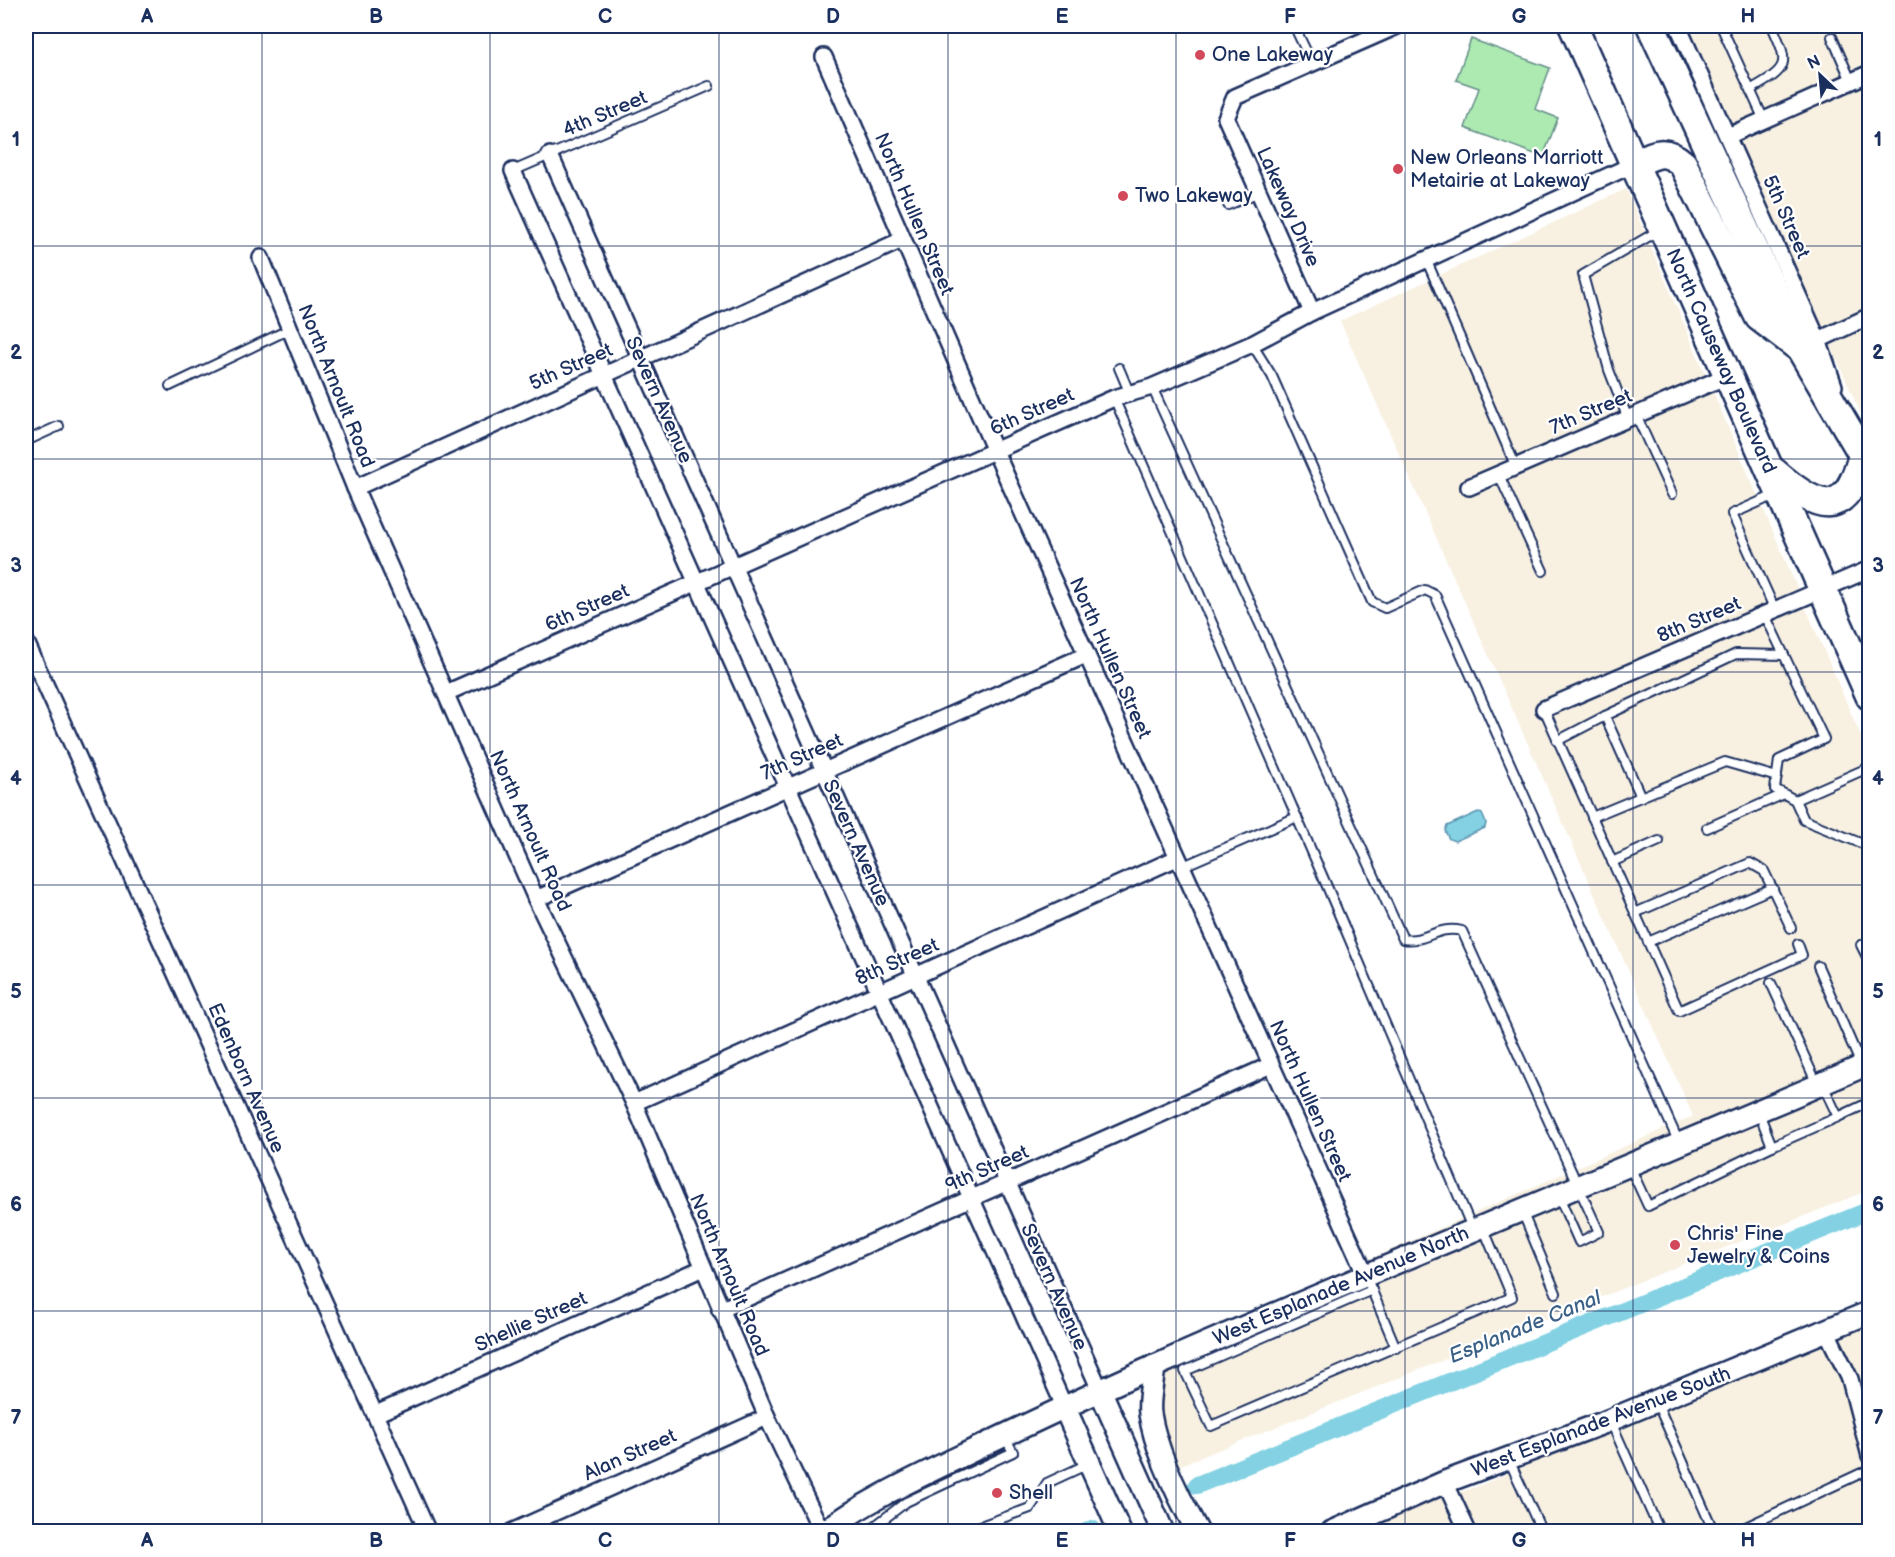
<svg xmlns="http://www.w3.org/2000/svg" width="1895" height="1557" font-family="'Balsamiq Sans',sans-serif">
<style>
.built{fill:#f8f1e2}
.green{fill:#aceab1;stroke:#648c88;stroke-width:1.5}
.water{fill:#83d1e2;stroke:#5990ad;stroke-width:1.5}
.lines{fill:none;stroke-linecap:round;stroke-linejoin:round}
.canal{stroke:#83d1e2;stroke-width:18}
.lane-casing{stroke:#1b2f5e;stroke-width:12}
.street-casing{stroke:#1b2f5e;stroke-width:20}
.secondary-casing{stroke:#1b2f5e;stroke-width:26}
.highway-casing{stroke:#1b2f5e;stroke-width:32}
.lane{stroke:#fff;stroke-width:8}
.street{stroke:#fff;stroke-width:15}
.secondary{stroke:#fff;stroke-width:21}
.highway{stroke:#fff;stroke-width:27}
.grid{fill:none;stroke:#1b2f5e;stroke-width:1.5;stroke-opacity:0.55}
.poi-dot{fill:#d1495b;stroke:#fff;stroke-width:2}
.labels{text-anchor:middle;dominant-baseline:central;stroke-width:4.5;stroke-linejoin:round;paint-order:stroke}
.poi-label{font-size:20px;fill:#1b2f5e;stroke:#fff;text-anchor:start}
.street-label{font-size:20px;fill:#1b2f5e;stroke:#fff}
.water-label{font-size:21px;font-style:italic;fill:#3a6086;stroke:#fff}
.neatline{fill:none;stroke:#1b2f5e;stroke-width:2}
.grid-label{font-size:20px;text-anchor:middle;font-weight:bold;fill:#1b2f5e}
</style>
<rect width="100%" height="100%" fill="#fff"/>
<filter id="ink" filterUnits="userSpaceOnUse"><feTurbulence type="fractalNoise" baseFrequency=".0167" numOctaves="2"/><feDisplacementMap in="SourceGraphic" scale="12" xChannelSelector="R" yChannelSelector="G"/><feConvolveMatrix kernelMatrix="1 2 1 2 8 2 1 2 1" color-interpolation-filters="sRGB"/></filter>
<g filter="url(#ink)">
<g class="built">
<polygon points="1689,26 1869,26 1869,432"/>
<polygon points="1626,189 1869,755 1869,1190 1176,1467 1131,1365 1693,1116 1340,321"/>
<polygon points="1869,1322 1869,1531 1340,1532 1476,1487"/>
</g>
<polygon class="green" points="1471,39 1550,68 1535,109 1558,118 1543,157 1465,128 1479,88 1456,80"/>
<polygon class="water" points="1478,812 1482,814 1486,823 1485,828 1455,841 1449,839 1445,831 1447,826"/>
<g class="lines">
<g class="canal">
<polyline points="1197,1485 1870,1210"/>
<polyline points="1086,1532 1092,1529"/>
</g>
<g class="lane-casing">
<g id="lane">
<polyline points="1721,26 1764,120"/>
<polyline points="1297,32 1312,63"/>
<polyline points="1832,37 1851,81"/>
<path d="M1750,90c39,-22 40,-25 22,-64"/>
<polyline points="513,171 709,86"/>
<polyline points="1228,205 1259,192"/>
<polyline points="1426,259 1516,467"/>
<polyline points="1252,344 1272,376 1372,602 1385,608 1425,590 1435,595 1679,1143"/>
<polyline points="1119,368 1130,394"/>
<polyline points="170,386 290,329"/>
<path d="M1152,387l251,552c24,4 33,-14 59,-8l137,301 -20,10 -20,-45"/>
<polyline points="1114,398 1329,891 1472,1228"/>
<polyline points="1636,415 1672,494"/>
<polyline points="1628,419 1609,370 1583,275 1658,231"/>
<polyline points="26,441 59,426"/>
<polyline points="1499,475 1543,571"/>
<polyline points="1775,610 1732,514 1777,494"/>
<polyline points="1784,655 1824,739 1779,760 1775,789 1795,800 1804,820 1870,847"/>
<polyline points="1544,709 1679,1011 1802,955 1798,944"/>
<polyline points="1605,716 1641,797"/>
<polyline points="1557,741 1605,716 1736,654 1784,655 1765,615"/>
<polyline points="1795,800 1870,767"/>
<polyline points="1592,817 1725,762 1777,777"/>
<polyline points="1707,828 1784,794"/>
<polyline points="1612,862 1659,841"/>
<polyline points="1181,867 1297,817"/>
<polyline points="1635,913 1750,863 1764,871 1791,928"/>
<polyline points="1648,942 1773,888"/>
<polyline points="1861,945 1870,963"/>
<polyline points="1818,966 1861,1065"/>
<polyline points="1771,983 1817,1084"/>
<polyline points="1838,1117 1870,1102"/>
<polyline points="1772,1146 1838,1117 1823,1085"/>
<polyline points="1630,1167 1648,1206 1772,1146 1759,1113"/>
<polyline points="1522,1211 1556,1293"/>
<polyline points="1370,1286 1396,1348"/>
<polyline points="1372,1290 1185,1371 1211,1426 1512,1297 1483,1227"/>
<polyline points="1657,1403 1714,1532"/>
<polyline points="1611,1422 1660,1532"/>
<polyline points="1509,1460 1542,1532"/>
<polyline points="844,1521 861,1532"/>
<polyline points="867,1532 906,1502 1013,1452 1005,1437"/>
<polyline points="964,1532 1030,1508 1047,1483 1088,1464"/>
<polyline points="1735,1532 1870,1469"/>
</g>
</g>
<g class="street-casing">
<g id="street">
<polyline points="1678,26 1818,340 1834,386"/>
<polyline points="824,57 995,451 1365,1273"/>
<polyline points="1728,136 1870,73"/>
<polyline points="550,155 1100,1390"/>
<polyline points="513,171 1064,1406"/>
<polyline points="261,258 355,488 536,899 634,1103 767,1417 822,1532"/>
<polyline points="1312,312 1226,118 1235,97 1397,26"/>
<polyline points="1810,344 1870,316"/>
<polyline points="1469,487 1729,375"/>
<polyline points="355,488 902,240"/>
<polyline points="26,642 428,1532"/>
<polyline points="446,693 1114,398 1152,387 1252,344 1312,312 1632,165"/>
<polyline points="1544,709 1870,569"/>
<polyline points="536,899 1086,655"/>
<polyline points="634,1103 1177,858"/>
<polyline points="720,1310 1271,1065"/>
<polyline points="1827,1332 1850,1379 1870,1456"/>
<polyline points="376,1414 703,1268"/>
<polyline points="1445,1482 1468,1532"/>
<polyline points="511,1532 767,1417"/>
</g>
</g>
<g class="secondary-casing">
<g id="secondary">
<path d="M1154,1366c-1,15 -6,33 -4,48 6,38 29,84 48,118"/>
<polyline points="1100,1390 1163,1532"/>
<polyline points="1064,1406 1120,1532"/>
<path d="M824,1532c40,-30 86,-51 131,-73 69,-33 138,-66 209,-97 234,-103 471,-197 706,-299"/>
<polyline points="1332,1532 1445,1482 1603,1423 1870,1312"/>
</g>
</g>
<g class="highway-casing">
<g id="highway">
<path d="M1573,26c98,224 199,446 297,670"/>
<polyline points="1651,26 1800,348 1870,467"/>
<path d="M1632,165c22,-10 31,-19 51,-1l76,153 38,29"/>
<path d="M1774,472c45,39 72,49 89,-19"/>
</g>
</g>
<use href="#lane" class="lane"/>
<use href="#street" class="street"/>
<use href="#secondary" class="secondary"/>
<use href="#highway" class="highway"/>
</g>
</g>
<path class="grid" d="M262,26v1506M490,26v1506M719,26v1506M948,26v1506M1176,26v1506M1405,26v1506M1633,26v1506M26,246h1844M26,459h1844M26,672h1844M26,885h1844M26,1098h1844M26,1311h1844"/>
<g class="poi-dot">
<circle cx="1200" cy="55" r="6"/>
<circle cx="1398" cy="169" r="6"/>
<circle cx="1123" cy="196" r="6"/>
<circle cx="1675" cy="1245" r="6"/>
<circle cx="997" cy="1493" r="6"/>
</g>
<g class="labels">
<g class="poi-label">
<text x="1212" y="55">One Lakeway</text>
<text x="1410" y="158">New Orleans Marriott<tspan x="1410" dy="23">Metairie at Lakeway</tspan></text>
<text x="1135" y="196">Two Lakeway</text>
<text x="1687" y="1234">Chris' Fine<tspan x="1687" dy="23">Jewelry &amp; Coins</tspan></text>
<text x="1009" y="1493">Shell</text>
</g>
<g class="street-label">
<text transform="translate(605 114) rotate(-23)">4th Street</text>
<text transform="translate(1288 207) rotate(66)">Lakeway Drive</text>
<text transform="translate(914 214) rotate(67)">North Hullen Street</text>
<text transform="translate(1786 217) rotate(66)">5th Street</text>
<text transform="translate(1721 361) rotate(66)">North Causeway Boulevard</text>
<text transform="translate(571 367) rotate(-24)">5th Street</text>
<text transform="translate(336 386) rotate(68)">North Arnoult Road</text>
<text transform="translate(659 400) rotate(66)">Severn Avenue</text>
<text transform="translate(1032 412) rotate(-24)">6th Street</text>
<text transform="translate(1591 412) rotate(-23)">7th Street</text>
<text transform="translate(587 608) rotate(-24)">6th Street</text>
<text transform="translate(1699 620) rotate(-23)">8th Street</text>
<text transform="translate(1110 658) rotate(66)">North Hullen Street</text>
<text transform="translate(802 757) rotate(-24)">7th Street</text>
<text transform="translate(530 831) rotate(66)">North Arnoult Road</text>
<text transform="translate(856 843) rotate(66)">Severn Avenue</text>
<text transform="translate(897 962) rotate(-24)">8th Street</text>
<text transform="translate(246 1078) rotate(66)">Edenborn Avenue</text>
<text transform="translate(1310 1101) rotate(66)">North Hullen Street</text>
<text transform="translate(987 1169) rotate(-24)">9th Street</text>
<text transform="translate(729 1275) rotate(67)">North Arnoult Road</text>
<text transform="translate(1341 1286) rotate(-23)">West Esplanade Avenue North</text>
<text transform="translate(1054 1287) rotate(66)">Severn Avenue</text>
<text transform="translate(531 1322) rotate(-24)">Shellie Street</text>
<text transform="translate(1601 1422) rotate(-21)">West Esplanade Avenue South</text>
<text transform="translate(630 1455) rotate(-24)">Alan Street</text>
</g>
<g class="water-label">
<text transform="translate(1525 1327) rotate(-22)">Esplanade Canal</text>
</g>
</g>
<rect width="1895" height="1557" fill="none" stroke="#fff" stroke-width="66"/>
<g transform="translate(1820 75) rotate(334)" stroke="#ffffff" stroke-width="4.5" paint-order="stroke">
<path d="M0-4.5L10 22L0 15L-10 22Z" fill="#1b2f5e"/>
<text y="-9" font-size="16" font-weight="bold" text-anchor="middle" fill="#1b2f5e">N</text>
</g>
<rect x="33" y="33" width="1829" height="1491" class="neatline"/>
<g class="grid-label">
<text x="147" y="23">A</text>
<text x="376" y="23">B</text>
<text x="605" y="23">C</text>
<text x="833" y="23">D</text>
<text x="1062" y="23">E</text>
<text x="1290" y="23">F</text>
<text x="1519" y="23">G</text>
<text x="1748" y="23">H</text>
<text x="16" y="146">1</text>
<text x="1878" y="146">1</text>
<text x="16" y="359">2</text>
<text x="1878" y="359">2</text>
<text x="16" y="572">3</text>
<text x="1878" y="572">3</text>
<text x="16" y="785">4</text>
<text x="1878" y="785">4</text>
<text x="16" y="998">5</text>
<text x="1878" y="998">5</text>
<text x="16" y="1211">6</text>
<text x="1878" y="1211">6</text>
<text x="16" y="1424">7</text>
<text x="1878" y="1424">7</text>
<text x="147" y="1547">A</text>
<text x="376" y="1547">B</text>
<text x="605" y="1547">C</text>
<text x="833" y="1547">D</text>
<text x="1062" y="1547">E</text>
<text x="1290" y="1547">F</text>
<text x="1519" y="1547">G</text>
<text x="1748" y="1547">H</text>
</g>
</svg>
